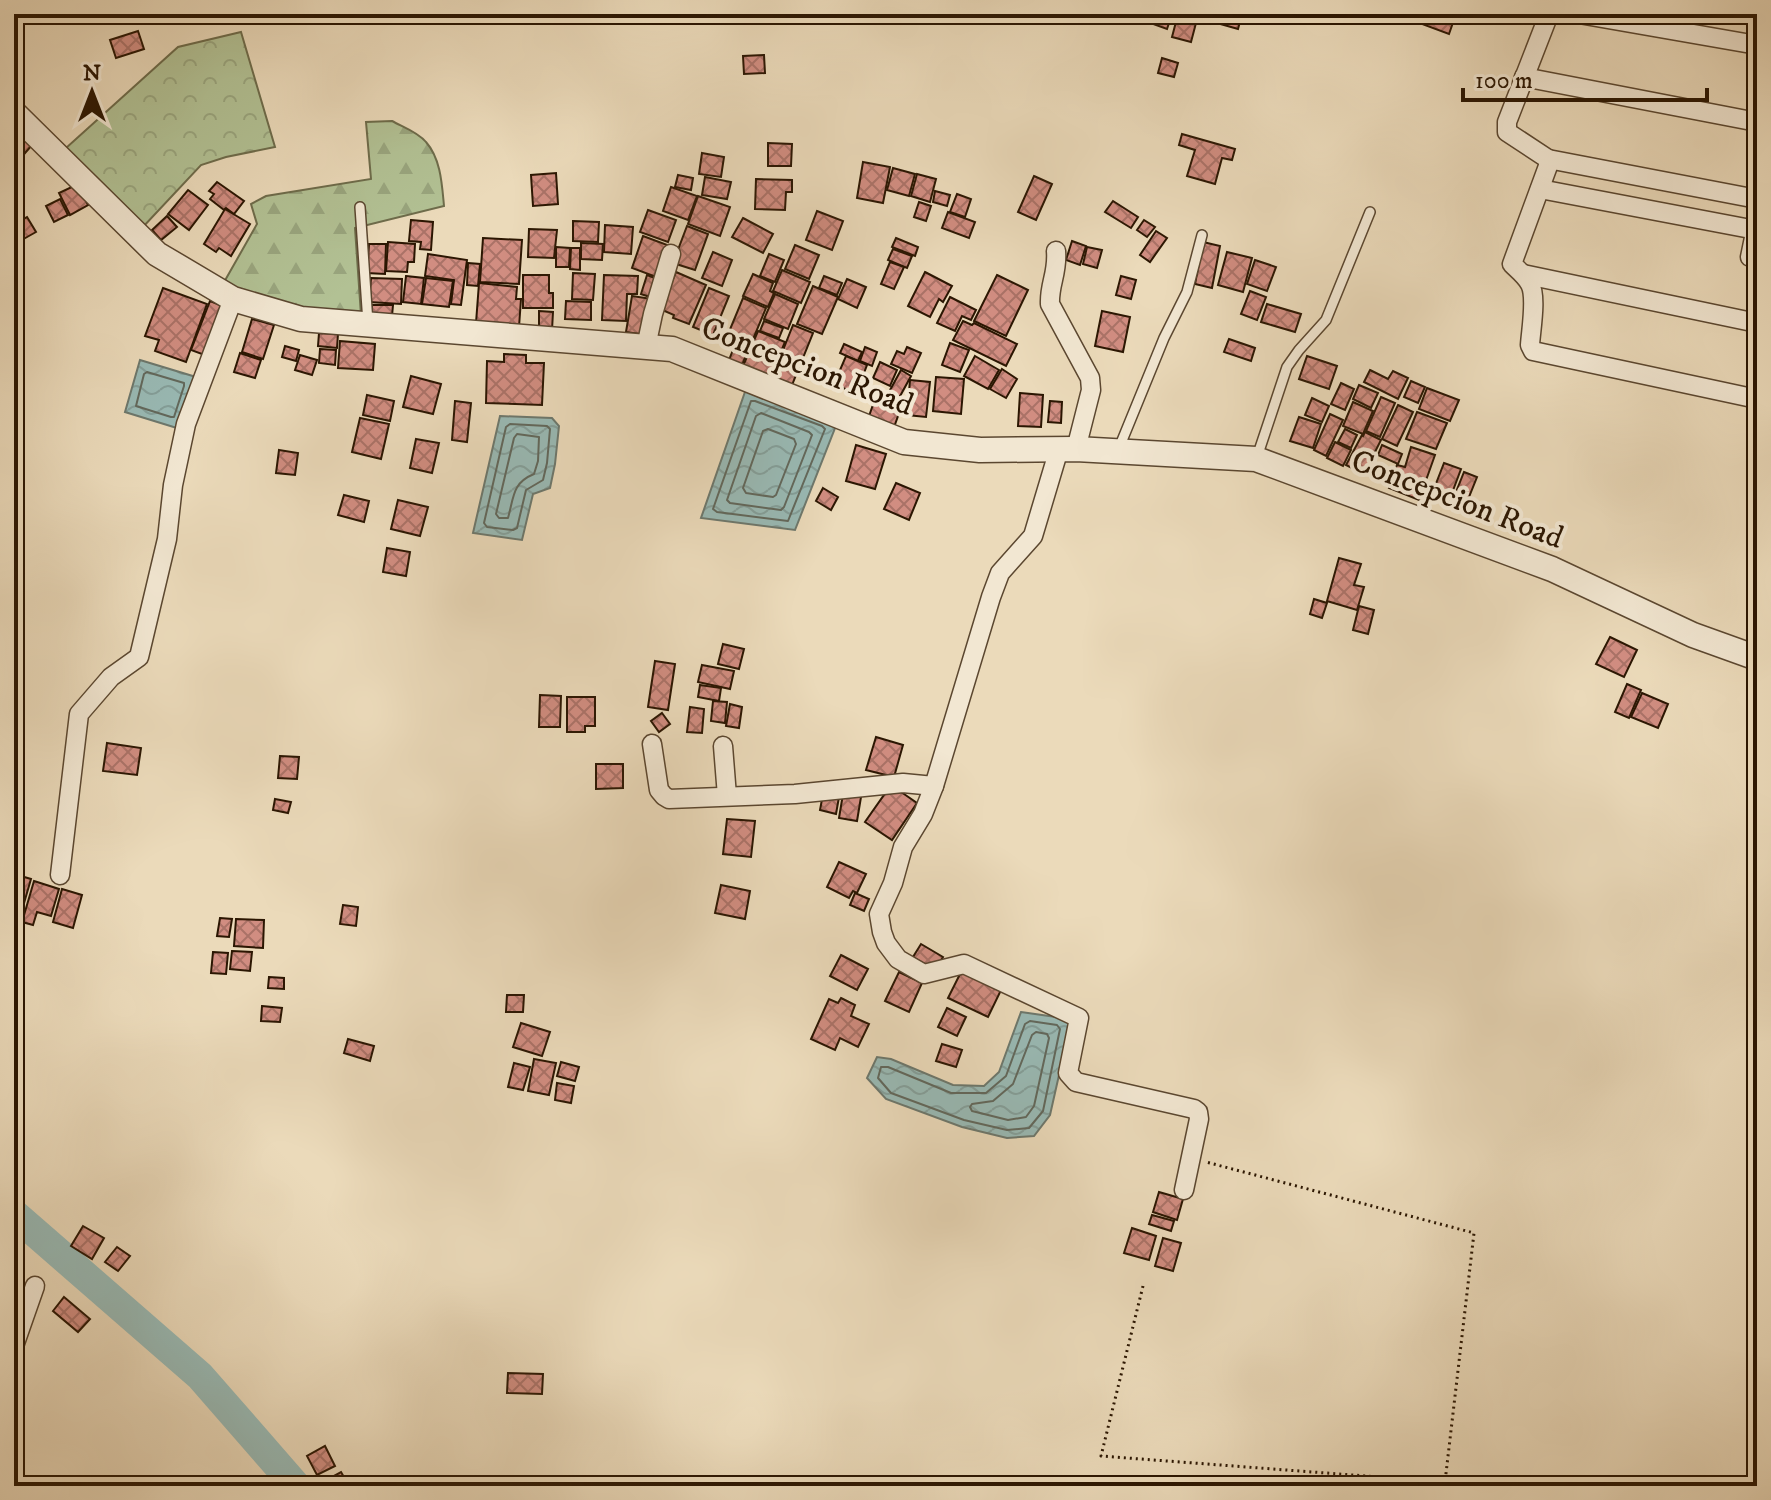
<svg xmlns="http://www.w3.org/2000/svg" width="1771" height="1500" font-family="'IM FELL DW Pica',serif">
<style>
.forest{fill:url(#forest-firs);stroke:#6e6c4b;stroke-width:2}
.park{fill:url(#park-crowns);stroke:#6e6c4b;stroke-width:2}
.water{fill:url(#water-waves);stroke:#6d786d;stroke-width:2}
.lines{fill:none;stroke-linecap:round;stroke-linejoin:round}
.shore{stroke:#62685c;stroke-width:2}
.river{stroke:#99bab5;stroke-width:30}
.building{fill:url(#building-cross-hatch);stroke:#2b1602;stroke-width:2}
.service-casing{stroke:#5b4730;stroke-width:12}
.minor-casing{stroke:#5b4730;stroke-width:21}
.tertiary-casing{stroke:#5b4730;stroke-width:27}
.path{stroke:#2b1602;stroke-width:3;stroke-dasharray:2 4;stroke-linecap:butt}
.service{stroke:#f2e7d2;stroke-width:9}
.minor{stroke:#f2e7d2;stroke-width:18}
.tertiary{stroke:#f2e7d2;stroke-width:24}
.labels{text-anchor:middle;dominant-baseline:central;stroke-width:8;stroke-linejoin:round;paint-order:stroke}
.street-label{font-size:32px;fill:#2b1602;stroke:#f2e7d2}
</style>
<defs>
<pattern id="forest-firs" width="22" height="20" patternUnits="userSpaceOnUse" patternTransform="scale(2)"><rect width="22" height="20" fill="#b2c194"/><path d="M5 1l3.5 6h-7zM16 11l3.5 6h-7z" fill="#99a57e"/></pattern>
<pattern id="park-crowns" width="20" height="18" patternUnits="userSpaceOnUse" patternTransform="scale(2)"><rect width="20" height="18" fill="#b2c194"/><path d="M2 6a3 3 0 1 1 6 0M12 15a3 3 0 1 1 6 0" fill="none" stroke="#99a57e"/></pattern>
<pattern id="water-waves" width="16" height="10" patternUnits="userSpaceOnUse" patternTransform="scale(2)"><rect width="16" height="10" fill="#99bab5"/><path d="M0 5q4-4 8 0t8 0" fill="none" stroke="#849f9a"/></pattern>
<pattern id="building-cross-hatch" width="8" height="8" patternUnits="userSpaceOnUse" patternTransform="scale(2)"><rect width="8" height="8" fill="#d18d81"/><path d="M0 0l8 8M0 8l8-8" fill="none" stroke="#aa7267"/></pattern>
</defs>
<rect width="100%" height="100%" fill="#ebdaba"/>
<filter id="stains"><feTurbulence type="fractalNoise" baseFrequency=".0025" numOctaves="4"/><feColorMatrix values="0 0 0 0 .2 0 0 0 0 .09 0 0 0 0 .02 0 0 0 .5 -.17"/></filter>
<radialGradient id="worn" r=".72"><stop offset=".6" stop-color="#630" stop-opacity="0"/><stop offset="1" stop-color="#630" stop-opacity=".3"/></radialGradient>
<path class="forest" d="M392,121c11,6 26,11 34,21 15,17 16,43 18,64l-89,22 6,87 -59,-4 -79,-27 34,-60 -6,-20 15,-8 105,-17 -5,-57z"/>
<polygon class="park" points="241,32 275,147 226,157 201,165 142,228 66,148 178,47"/>
<g class="water">
<polygon points="140,360 196,377 180,429 125,412"/>
<polygon points="746,389 837,423 795,530 701,518"/>
<polygon points="500,416 552,418 559,426 555,464 550,488 533,494 522,540 473,533"/>
<polygon points="1021,1012 1070,1019 1066,1044 1050,1115 1034,1136 1007,1138 962,1127 886,1099 867,1078 877,1057 891,1059 953,1085 984,1086 999,1072"/>
</g>
<g class="lines">
<g class="shore">
<polygon points="147,372 184,383 184,386 174,417 171,417 136,406 144,374"/>
<polygon points="751,401 755,401 822,426 825,429 788,521 717,512 713,509"/>
<polygon points="761,413 809,432 812,435 784,507 781,510 730,503 727,500 756,416"/>
<polygon points="510,424 547,426 550,429 547,463 543,480 526,490 517,528 513,530 487,527 484,523 506,427"/>
<polygon points="768,429 794,439 796,444 776,495 773,497 746,493 743,488 763,431"/>
<path d="M517,434l22,3 -1,24 -4,13c-22,9 -20,23 -26,44h-9l-3,-4 18,-76z"/>
<polygon points="1030,1021 1057,1025 1060,1029 1043,1111 1029,1128 1007,1130 964,1120 891,1093 878,1078 881,1067 888,1067 951,1093 986,1093 1006,1076 1025,1024"/>
<polygon points="1036,1032 1047,1034 1049,1038 1034,1106 1026,1117 1008,1120 972,1111 970,1107 972,1104 993,1101 1013,1084 1032,1035"/>
</g>
<polyline class="river" points="14,1214 200,1376 296,1486"/>
</g>
<g class="building">
<polygon points="1157,14 1171,17 1167,29 1153,24"/>
<polygon points="1220,14 1242,14 1238,29 1217,23"/>
<polygon points="1426,14 1456,14 1449,34 1422,24"/>
<polygon points="1177,18 1196,23 1191,42 1172,37"/>
<polygon points="138,31 144,49 116,58 110,40"/>
<polygon points="764,55 765,73 744,74 743,56"/>
<polygon points="1162,58 1178,63 1174,77 1158,73"/>
<polygon points="17,131 32,145 19,160 14,155 14,134"/>
<polygon points="1182,134 1235,149 1232,160 1222,158 1215,184 1187,176 1195,150 1179,145"/>
<polygon points="768,143 792,144 791,166 768,166"/>
<polygon points="702,153 724,157 721,177 699,174"/>
<polygon points="863,162 890,167 883,203 857,198"/>
<polygon points="893,168 915,174 909,196 887,190"/>
<polygon points="556,173 558,204 533,206 531,175"/>
<polygon points="917,174 936,179 930,202 911,196"/>
<polygon points="678,175 693,178 691,190 675,187"/>
<polygon points="1034,176 1052,184 1036,220 1018,212"/>
<polygon points="705,177 731,182 727,199 702,195"/>
<polygon points="756,179 792,180 792,192 786,192 785,210 755,209"/>
<polygon points="217,182 244,201 234,214 226,208 224,210 210,199 214,194 209,191"/>
<polygon points="78,184 88,205 70,215 59,193"/>
<polygon points="671,187 697,196 688,220 663,211"/>
<polygon points="188,190 208,205 189,230 168,214"/>
<polygon points="935,191 950,195 947,206 933,202"/>
<polygon points="957,194 971,199 965,217 950,212"/>
<polygon points="698,196 730,207 720,236 688,224"/>
<polygon points="60,199 68,215 54,222 46,206"/>
<polygon points="1113,201 1138,217 1131,228 1105,212"/>
<polygon points="919,202 931,206 926,221 914,217"/>
<polygon points="225,209 250,224 231,256 219,248 216,252 204,244"/>
<polygon points="648,210 676,220 668,242 640,232"/>
<polygon points="817,211 843,221 832,250 806,240"/>
<polygon points="948,212 975,222 969,238 942,228"/>
<polygon points="167,216 177,227 161,240 152,230"/>
<polygon points="27,217 36,232 20,241 14,230 14,224"/>
<polygon points="743,218 773,234 763,253 732,237"/>
<polygon points="411,220 433,222 431,250 420,249 421,242 409,241"/>
<polygon points="1144,220 1155,227 1147,237 1137,230"/>
<polygon points="573,221 599,222 598,242 573,241"/>
<polygon points="605,225 633,227 631,254 604,252"/>
<polygon points="687,226 708,234 695,270 673,263"/>
<polygon points="529,229 557,230 554,258 528,257"/>
<polygon points="1156,231 1167,238 1150,262 1140,255"/>
<polygon points="643,236 670,246 659,278 632,268"/>
<polygon points="483,238 522,240 519,284 480,282"/>
<polygon points="896,238 918,247 915,256 892,247"/>
<polygon points="1072,241 1086,246 1080,265 1066,260"/>
<polygon points="388,242 415,244 414,262 408,262 407,272 386,271"/>
<polygon points="1203,242 1220,246 1212,288 1195,284"/>
<polygon points="581,243 603,244 602,260 581,259"/>
<polygon points="369,244 386,244 385,274 367,273"/>
<polygon points="795,245 819,255 809,279 785,269"/>
<polygon points="556,247 570,248 569,267 556,267"/>
<polygon points="1087,247 1102,250 1097,268 1083,264"/>
<polygon points="571,248 580,248 580,270 570,269"/>
<polygon points="893,249 912,256 907,268 888,260"/>
<polygon points="713,252 732,260 722,286 702,278"/>
<polygon points="1227,252 1252,258 1243,292 1218,285"/>
<polygon points="428,254 467,260 461,305 451,304 454,280 425,276"/>
<polygon points="769,254 784,260 775,282 760,276"/>
<polygon points="1255,260 1276,267 1267,291 1247,284"/>
<polygon points="890,262 904,267 894,289 881,284"/>
<polygon points="468,263 480,264 478,286 467,285"/>
<polygon points="782,270 810,282 801,303 773,291"/>
<polygon points="676,272 706,285 689,324 673,318 674,315 660,309"/>
<polygon points="925,272 952,286 943,302 939,299 930,317 908,306"/>
<polygon points="573,273 595,274 593,300 572,299"/>
<polygon points="753,274 773,283 770,291 774,293 768,307 743,296"/>
<polygon points="523,275 549,275 549,293 553,293 553,308 523,308"/>
<polygon points="604,275 638,276 637,294 627,294 626,321 602,320"/>
<polygon points="647,275 660,280 653,298 641,294"/>
<polygon points="997,275 1028,290 1006,336 974,321"/>
<polygon points="406,276 424,278 421,304 403,302"/>
<polygon points="824,276 842,283 837,295 819,288"/>
<polygon points="1121,276 1136,280 1131,299 1116,295"/>
<polygon points="371,278 402,279 401,304 369,302"/>
<polygon points="426,278 453,281 449,307 422,304"/>
<polygon points="847,279 866,287 857,308 838,299"/>
<polygon points="479,283 517,287 516,299 521,299 519,327 476,323"/>
<polygon points="813,286 838,297 822,334 797,324"/>
<polygon points="163,288 207,304 186,362 155,351 159,340 145,336"/>
<polygon points="709,288 729,296 713,335 693,327"/>
<polygon points="1250,291 1266,297 1257,320 1241,314"/>
<polygon points="775,294 798,304 788,329 764,319"/>
<polygon points="632,296 652,299 646,335 626,332"/>
<polygon points="950,297 976,310 971,320 962,316 955,331 937,323"/>
<polygon points="743,298 766,308 749,349 726,339"/>
<polygon points="210,301 228,308 210,357 191,350"/>
<polygon points="566,301 591,302 591,320 565,319"/>
<polygon points="1267,304 1301,314 1295,332 1261,322"/>
<polygon points="372,305 393,305 392,316 371,315"/>
<polygon points="539,311 553,312 552,330 539,329"/>
<polygon points="1102,311 1130,317 1123,352 1095,346"/>
<polygon points="252,319 274,325 263,359 242,352"/>
<polygon points="764,321 783,328 779,338 760,331"/>
<polygon points="963,321 972,325 974,323 1017,344 1006,366 953,340"/>
<polygon points="793,325 813,333 792,385 772,378"/>
<polygon points="758,331 785,342 770,377 743,366"/>
<polygon points="319,333 338,334 337,348 318,346"/>
<polygon points="1229,339 1255,348 1251,361 1224,352"/>
<polygon points="340,341 375,344 373,370 338,368"/>
<polygon points="950,343 969,350 960,372 942,365"/>
<polygon points="844,344 862,352 858,361 840,353"/>
<polygon points="735,345 748,350 742,365 729,360"/>
<polygon points="285,346 299,350 296,361 282,357"/>
<polygon points="865,347 877,352 872,366 860,361"/>
<polygon points="907,347 921,353 912,373 891,364 897,351 904,354"/>
<polygon points="320,349 336,350 335,365 319,363"/>
<polygon points="240,353 261,360 255,378 234,372"/>
<polygon points="504,354 526,355 526,363 544,363 542,405 486,403 487,361 504,362"/>
<polygon points="300,355 317,360 312,375 295,370"/>
<polygon points="846,356 867,365 856,394 834,384"/>
<polygon points="975,356 999,370 988,389 964,376"/>
<polygon points="1307,356 1337,366 1329,389 1299,379"/>
<polygon points="880,362 897,370 890,386 873,378"/>
<polygon points="1002,369 1017,379 1006,398 990,389"/>
<polygon points="901,370 911,376 899,398 889,392"/>
<polygon points="1370,370 1388,379 1393,371 1408,378 1398,399 1364,382"/>
<polygon points="411,376 441,384 433,414 403,407"/>
<polygon points="936,377 964,379 961,414 933,411"/>
<polygon points="910,380 930,382 926,417 907,415"/>
<polygon points="1411,381 1425,387 1418,403 1404,397"/>
<polygon points="1341,383 1354,389 1345,410 1331,404"/>
<polygon points="1359,385 1378,393 1371,408 1353,399"/>
<polygon points="1427,388 1459,400 1450,421 1419,409"/>
<polygon points="877,393 903,402 893,430 867,422"/>
<polygon points="1020,393 1043,395 1041,427 1018,426"/>
<polygon points="367,395 394,401 390,421 363,415"/>
<polygon points="1381,397 1395,403 1380,437 1366,431"/>
<polygon points="1312,398 1329,406 1322,422 1305,415"/>
<polygon points="455,401 471,403 467,442 452,440"/>
<polygon points="1050,401 1062,402 1061,423 1048,422"/>
<polygon points="1353,402 1373,411 1363,434 1343,426"/>
<polygon points="1398,405 1413,412 1397,446 1382,439"/>
<polygon points="1417,412 1447,423 1436,449 1406,439"/>
<polygon points="1330,414 1343,420 1326,456 1314,450"/>
<polygon points="1299,417 1321,424 1313,448 1290,441"/>
<polygon points="360,418 389,424 381,459 352,452"/>
<polygon points="1345,429 1357,435 1351,448 1338,442"/>
<polygon points="1365,432 1381,440 1364,474 1346,465 1362,435 1363,436"/>
<polygon points="416,439 439,443 432,473 410,468"/>
<polygon points="1335,442 1351,450 1343,466 1327,458"/>
<polygon points="856,445 886,454 875,489 846,481"/>
<polygon points="1382,445 1402,454 1398,464 1378,455"/>
<polygon points="1411,447 1435,455 1419,500 1389,488 1397,465 1405,467"/>
<polygon points="279,450 298,453 295,475 276,473"/>
<polygon points="1444,463 1461,469 1449,501 1432,494"/>
<polygon points="1464,472 1477,477 1465,507 1452,502"/>
<polygon points="896,483 920,493 909,520 884,509"/>
<polygon points="823,488 838,497 831,510 816,501"/>
<polygon points="344,495 369,501 364,522 338,515"/>
<polygon points="398,500 428,507 420,536 391,529"/>
<polygon points="387,548 410,552 406,576 383,572"/>
<polygon points="1339,558 1361,564 1354,585 1364,587 1357,610 1327,601"/>
<polygon points="1314,599 1327,603 1322,618 1310,614"/>
<polygon points="1359,606 1374,610 1368,634 1353,630"/>
<polygon points="1610,637 1637,650 1624,677 1596,664"/>
<polygon points="723,644 744,649 739,669 718,664"/>
<polygon points="655,661 675,664 668,710 648,707"/>
<polygon points="702,665 734,671 730,689 698,682"/>
<polygon points="1627,684 1641,690 1629,718 1615,712"/>
<polygon points="700,685 721,688 719,701 698,697"/>
<polygon points="1642,693 1668,704 1658,728 1631,717"/>
<polygon points="540,695 561,696 560,727 539,727"/>
<polygon points="567,697 595,697 595,726 585,726 585,732 567,732"/>
<polygon points="713,701 727,702 725,723 711,721"/>
<polygon points="730,704 742,707 739,728 726,726"/>
<polygon points="690,707 704,709 702,733 687,732"/>
<polygon points="662,713 670,724 659,732 651,721"/>
<polygon points="876,737 903,745 894,777 866,770"/>
<polygon points="107,743 141,748 137,775 103,771"/>
<polygon points="280,756 299,757 297,779 278,778"/>
<polygon points="596,764 623,764 623,788 596,789"/>
<polygon points="891,785 917,803 892,840 865,822"/>
<polygon points="823,794 839,797 836,814 820,810"/>
<polygon points="843,794 861,797 857,821 839,818"/>
<polygon points="275,799 291,802 288,813 273,810"/>
<polygon points="727,819 755,821 751,857 723,854"/>
<polygon points="839,862 866,874 857,893 853,891 849,898 827,887"/>
<polygon points="14,874 31,879 22,910 14,908"/>
<polygon points="34,881 59,889 51,916 37,912 33,925 22,922"/>
<polygon points="721,885 750,891 745,919 715,913"/>
<polygon points="62,889 82,895 73,928 53,922"/>
<polygon points="855,893 869,899 864,911 850,905"/>
<polygon points="343,905 358,907 356,926 340,924"/>
<polygon points="220,918 232,919 229,937 217,936"/>
<polygon points="236,919 264,920 263,948 234,946"/>
<polygon points="921,944 943,957 935,970 913,957"/>
<polygon points="232,951 252,952 250,971 230,969"/>
<polygon points="213,952 228,953 226,974 211,973"/>
<polygon points="841,955 868,969 857,990 830,976"/>
<polygon points="963,968 1003,986 988,1017 948,998"/>
<polygon points="899,972 922,983 909,1012 885,1001"/>
<polygon points="269,977 284,978 284,989 268,988"/>
<polygon points="507,995 524,995 523,1012 506,1012"/>
<polygon points="841,998 855,1005 851,1016 869,1024 858,1047 840,1038 835,1050 811,1039 829,999 838,1003"/>
<polygon points="262,1006 282,1008 280,1022 261,1021"/>
<polygon points="947,1008 966,1017 957,1036 938,1027"/>
<polygon points="521,1023 550,1032 542,1056 513,1047"/>
<polygon points="348,1039 374,1046 370,1061 344,1053"/>
<polygon points="942,1044 962,1050 956,1067 936,1061"/>
<polygon points="534,1059 556,1063 549,1095 528,1091"/>
<polygon points="561,1062 579,1067 575,1081 557,1076"/>
<polygon points="514,1063 530,1067 523,1090 508,1087"/>
<polygon points="557,1083 574,1086 571,1103 555,1100"/>
<polygon points="1159,1192 1183,1199 1177,1220 1153,1212"/>
<polygon points="1152,1215 1174,1221 1171,1231 1149,1224"/>
<polygon points="83,1226 104,1238 92,1259 71,1246"/>
<polygon points="1132,1228 1156,1236 1149,1260 1124,1253"/>
<polygon points="1163,1238 1181,1243 1173,1271 1155,1266"/>
<polygon points="117,1247 130,1256 118,1271 105,1262"/>
<polygon points="64,1297 90,1319 78,1332 53,1311"/>
<polygon points="508,1373 543,1374 542,1394 507,1393"/>
<polygon points="325,1446 335,1466 317,1475 307,1456"/>
<polygon points="341,1472 349,1486 317,1486 317,1485"/>
</g>
<g class="lines">
<g class="service-casing">
<g id="service">
<polyline points="360,207 368,323"/>
<polyline points="1119,448 1164,338 1187,292 1202,235"/>
<polyline points="1257,457 1287,367 1299,350 1326,320 1370,212"/>
</g>
</g>
<g class="minor-casing">
<g id="minor">
<path d="M1549,14l-42,108v10l41,27v7l-36,98c6,6 14,12 18,20 7,13 1,45 0,61l3,6 224,48"/>
<polyline points="1579,14 1757,45"/>
<polyline points="1524,77 1757,122"/>
<polyline points="1548,159 1757,199"/>
<polyline points="1540,189 1756,230"/>
<polyline points="1757,223 1750,257 1757,259"/>
<path d="M1056,251c2,22 -7,33 -6,53l40,74 1,12 -15,59"/>
<polyline points="1523,274 1757,323"/>
<polyline points="646,347 653,314 671,254"/>
<polyline points="1059,449 1033,536 1000,573 991,597 934,786 923,814 903,847 893,883 879,914 882,932 886,943 898,959 924,974 964,964 1079,1018 1068,1073 1076,1082 1194,1109 1198,1112 1199,1119 1184,1190"/>
<polyline points="652,744 659,790 664,796 669,799 795,794 903,783 934,786"/>
<polyline points="723,746 727,796"/>
<polyline points="60,875 79,714 111,677 139,657 167,539 173,485 186,424 233,299"/>
<polyline points="14,1346 35,1286"/>
</g>
</g>
<g class="tertiary-casing">
<polyline id="tertiary" points="14,113 157,254 233,299 301,319 672,349 904,442 980,450 1076,449 1256,459 1552,569 1693,635 1757,658"/>
</g>
<polyline class="path" points="1143,1286 1101,1456 1445,1482 1474,1233 1206,1162"/>
<use href="#service" class="service"/>
<use href="#minor" class="minor"/>
<use href="#tertiary" class="tertiary"/>
</g>
<g class="labels">
<g class="street-label">
<text transform="translate(807 367) rotate(21)">Concepcion Road</text>
<text transform="translate(1457 500) rotate(21)">Concepcion Road</text>
</g>
</g>
<rect width="1771" height="1500" fill="none" stroke="#ebdaba" stroke-width="48"/>
<rect x="16" y="16" width="1739" height="1468" fill="none" stroke="#2b1602" stroke-width="4"/>
<rect x="24" y="24" width="1723" height="1452" fill="none" stroke="#2b1602" stroke-width="2"/>
<g transform="translate(92 92)" stroke="#f2e7d2" stroke-width="6" paint-order="stroke">
<path d="M0-6L14 30L0 20L-14 30Z" fill="#2b1602"/>
<text y="-12" font-size="22" font-weight="bold" text-anchor="middle" fill="#2b1602">N</text>
</g>
<path d="M1463 88v12h244v-12" fill="none" stroke="#2b1602" stroke-width="4"/>
<text x="1475" y="88" font-size="24" fill="#2b1602" stroke="#f2e7d2" stroke-width="6" paint-order="stroke">100 m</text>
<rect width="100%" height="100%" filter="url(#stains)"/>
<rect width="100%" height="100%" fill="url(#worn)"/>
</svg>
